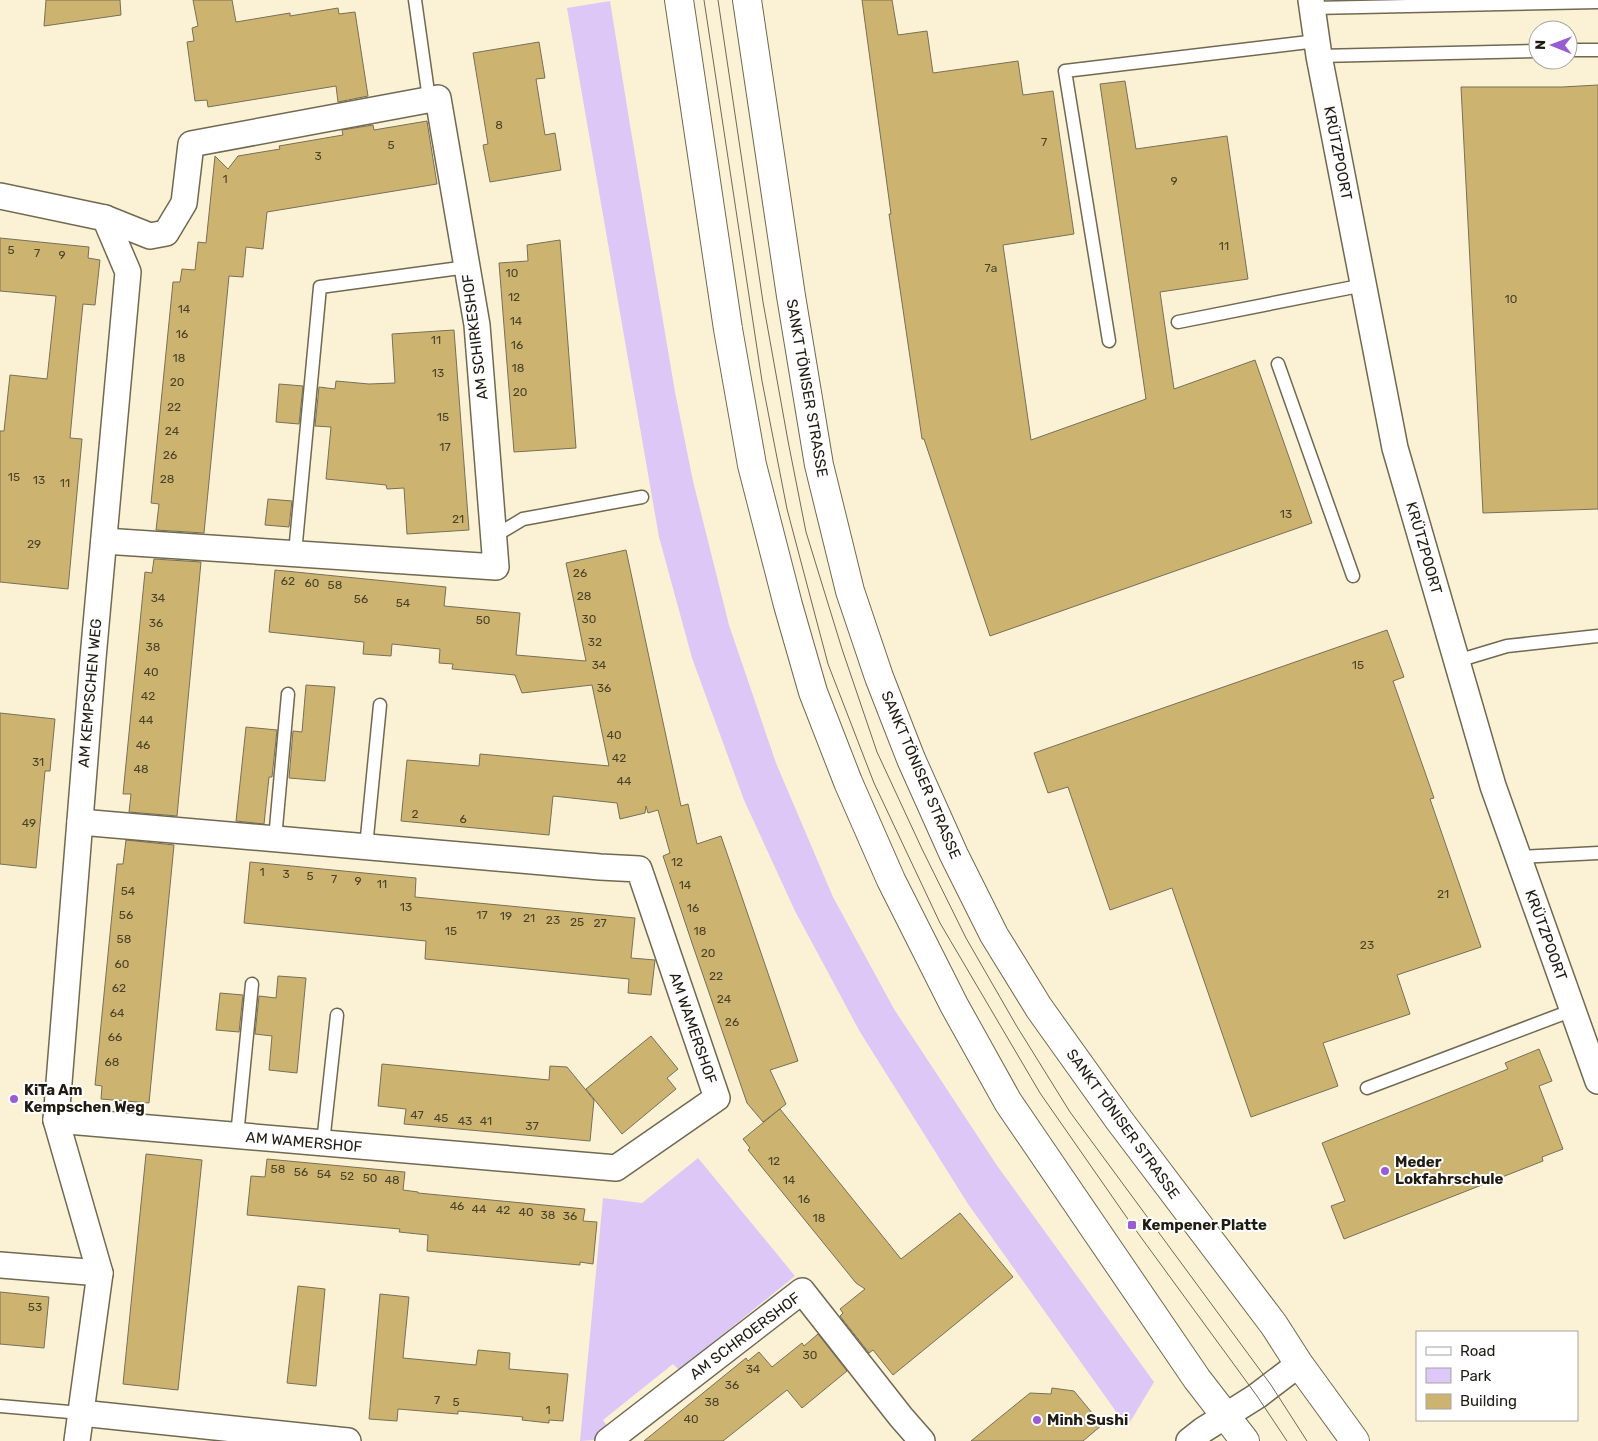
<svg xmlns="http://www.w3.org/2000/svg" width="1598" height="1441" font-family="Rubik,sans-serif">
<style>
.green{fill:#dcc7f6}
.building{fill:#ccb470;stroke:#786f57}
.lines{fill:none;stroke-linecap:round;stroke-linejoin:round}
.service-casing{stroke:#716851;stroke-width:15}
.minor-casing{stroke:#716851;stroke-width:28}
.secondary-casing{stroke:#716851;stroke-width:30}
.service{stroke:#fff;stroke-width:12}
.minor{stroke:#fff;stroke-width:25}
.secondary{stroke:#fff;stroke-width:28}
.tram{stroke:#6f6958;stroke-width:1}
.poi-dot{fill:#995cd3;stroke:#fff;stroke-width:2}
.labels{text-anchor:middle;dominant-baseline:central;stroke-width:4;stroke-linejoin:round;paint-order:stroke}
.number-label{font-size:12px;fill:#4b422a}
.street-label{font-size:15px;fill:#201c12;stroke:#fff}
.poi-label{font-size:15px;font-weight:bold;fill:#201c12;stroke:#fff;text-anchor:start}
</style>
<rect width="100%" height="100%" fill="#fbf2d6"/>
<g class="green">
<polygon points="610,1 630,125 675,392 693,481 729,625 776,763 833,897 894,1009 998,1167 1154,1382 1127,1427 968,1204 860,1032 795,911 744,800 692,658 659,537 567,8"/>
<polygon points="698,1158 795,1276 679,1370 673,1364 603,1420 609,1429 594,1440 580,1441 603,1198 642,1203"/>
</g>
<g class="building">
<polygon points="46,0 120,0 121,15 44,26"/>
<polygon points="193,0 232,0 236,22 290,13 290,16 338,8 339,14 355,12 368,96 338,102 336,86 208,107 207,100 195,101 187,42 194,41 192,28 198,26"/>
<polygon points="862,0 892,0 898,35 927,31 933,73 1018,61 1023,95 1053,91 1074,234 1003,245 1031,440 1146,399 1100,84 1125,81 1136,149 1227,136 1248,279 1160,292 1174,389 1255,360 1312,523 990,636 924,439 922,439 889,214 891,214"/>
<polygon points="539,42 545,78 536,79 545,135 555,133 561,170 490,182 483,145 488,144 473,53"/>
<polygon points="1598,85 1598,509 1483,513 1461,87 1562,87"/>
<polygon points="427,121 437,184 267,212 263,249 246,247 243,277 229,276 204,533 156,530 159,504 151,503 173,282 180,282 182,269 195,270 198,242 206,243 215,156 228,169 238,156 280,149 279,146 343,135 342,130 373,125 374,130"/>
<polygon points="0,238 89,247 88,258 100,260 95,305 83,304 78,352 70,438 82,439 68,589 0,582 0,431 4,431 10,375 47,379 56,296 0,291"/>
<polygon points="560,240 576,448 514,452 499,263 528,261 527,245"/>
<polygon points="454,330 469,530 407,534 404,488 387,489 386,485 326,479 331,427 315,426 319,387 335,389 336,381 369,384 395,383 392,334"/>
<polygon points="279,384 303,386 299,424 276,422"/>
<polygon points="268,499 292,501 289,527 265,525"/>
<polygon points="626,550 681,806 688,804 697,844 721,836 798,1061 770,1070 786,1104 763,1122 747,1103 693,946 663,856 670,853 658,810 648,813 646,806 645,813 620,819 617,803 553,796 549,835 401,821 407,760 479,766 480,754 609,766 592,685 522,693 515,675 452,669 453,664 439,663 440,649 392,644 391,656 363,654 364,642 269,632 275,570 446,587 444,606 520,613 516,655 586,661 566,563"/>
<polygon points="154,559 201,562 177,816 129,812 131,794 123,794 145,572 152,573"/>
<polygon points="1387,630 1404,677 1393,681 1434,798 1430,799 1481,947 1397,975 1410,1014 1323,1043 1338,1086 1251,1117 1172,888 1110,910 1068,787 1048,793 1034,753"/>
<polygon points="306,685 335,687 325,781 289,778 293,731 302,732"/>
<polygon points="0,713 55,719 50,771 45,771 36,868 0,864"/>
<polygon points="246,727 277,730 272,777 269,777 264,824 236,821"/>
<polygon points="126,840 174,845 149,1103 101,1099 102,1086 95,1085 117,864 123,864"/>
<polygon points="250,862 416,878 415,897 635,918 631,958 655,960 651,995 628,993 629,979 425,959 426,941 244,923"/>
<polygon points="278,976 306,978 297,1073 269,1070 272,1036 255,1034 259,996 276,998"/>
<polygon points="220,993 243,995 239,1032 216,1030"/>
<polygon points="651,1036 678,1069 667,1078 676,1089 622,1134 586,1089"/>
<polygon points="1539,1049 1552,1081 1539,1086 1563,1149 1542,1157 1543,1161 1344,1239 1331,1206 1345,1201 1322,1143 1508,1069 1505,1063"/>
<polygon points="382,1064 549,1080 550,1066 567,1067 594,1100 590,1141 404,1124 406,1109 378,1106"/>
<polygon points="780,1109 901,1259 960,1213 1013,1277 893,1375 873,1350 869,1353 840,1316 843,1313 840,1309 865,1289 856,1283 748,1150 750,1148 743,1139"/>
<polygon points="146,1154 202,1160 178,1390 123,1384"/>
<polygon points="267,1159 405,1172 403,1190 418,1192 418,1193 585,1209 583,1221 597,1222 593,1264 580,1262 580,1265 427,1251 428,1235 399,1232 400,1229 247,1215 251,1176 265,1177"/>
<polygon points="298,1286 325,1289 316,1386 287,1383"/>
<polygon points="0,1292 49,1297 44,1348 0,1344"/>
<polygon points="380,1294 409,1297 403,1358 476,1365 478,1350 510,1353 509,1369 568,1374 563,1421 549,1420 549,1423 522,1420 523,1417 458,1411 458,1414 398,1409 397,1421 369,1419"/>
<polygon points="818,1334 847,1371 802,1408 787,1390 723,1441 644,1441 746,1358 748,1361 759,1352 772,1367 802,1343 804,1346"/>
<polygon points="1052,1388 1074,1391 1102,1425 1083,1441 971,1441 1030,1393 1051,1394"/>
</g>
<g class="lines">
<g class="service-casing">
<g id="service">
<polyline points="415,0 429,99"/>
<polyline points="1313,8 1598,2"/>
<polyline points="1568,50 1598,50"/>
<polyline points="1319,56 1538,51"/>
<polyline points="1178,322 1364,285"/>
<polyline points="1109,341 1065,71 1317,41"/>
<polyline points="1278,364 1353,576"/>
<polyline points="493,537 523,519 642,497"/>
<polyline points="295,553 320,287 467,267"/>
<polyline points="1457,661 1507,646 1598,636"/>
<polyline points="275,839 288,694"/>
<polyline points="366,847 380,705"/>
<polyline points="1518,857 1598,853"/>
<polyline points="1367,1088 1573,1010"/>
<polyline points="237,1136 252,984"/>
<polyline points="323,1143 337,1015"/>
<polyline points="0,1406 81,1413"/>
</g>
</g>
<g class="minor-casing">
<g id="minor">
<polyline points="1311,0 1319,56 1395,448 1493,786 1598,1081"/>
<polyline points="0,196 105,218 128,272 93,658 56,1120 100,1273 77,1441"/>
<polyline points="104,541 496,567 477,325 438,98 191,144 184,203 166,233 150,236 105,218"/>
<polyline points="56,1120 616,1168 717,1098 639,869 600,867 80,822"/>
<polyline points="0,1265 100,1273"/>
<polyline points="81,1413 348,1441"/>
<polyline points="608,1441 802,1291 901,1417 922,1441"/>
<polyline points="1189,1441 1203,1430 1257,1396 1299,1364"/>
</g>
</g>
<g class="secondary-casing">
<g id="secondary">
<polyline points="679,0 728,329 752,465 788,605 813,692 848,782 891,880 954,1005 1008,1102 1197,1379 1245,1441"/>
<polyline points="747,0 791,296 819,465 850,591 879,677 911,759 954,855 994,935 1039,1008 1119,1120 1274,1325 1299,1364 1355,1441"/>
</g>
</g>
<use href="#service" class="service"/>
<use href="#minor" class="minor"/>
<use href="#secondary" class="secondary"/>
<g class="tram">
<polyline points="704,0 762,381 787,509 828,664 874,783 940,923 1040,1093 1132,1225 1257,1396 1287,1441"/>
<polyline points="718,0 763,302 788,441 806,532 842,649 877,752 922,849 966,938 1016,1025 1070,1112 1271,1385 1307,1441"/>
</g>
</g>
<g class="poi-dot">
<circle cx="14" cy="1099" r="5"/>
<circle cx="1385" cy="1171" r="5"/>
<rect x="1127" y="1220" width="10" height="10" rx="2.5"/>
<circle cx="1037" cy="1420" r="5"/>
</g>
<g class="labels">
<g class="number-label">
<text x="499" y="125">8</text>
<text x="1044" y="142">7</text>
<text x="391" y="145">5</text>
<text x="318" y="156">3</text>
<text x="225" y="179">1</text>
<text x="1174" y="181">9</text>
<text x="1224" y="246">11</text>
<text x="11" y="250">5</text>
<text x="37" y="253">7</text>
<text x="62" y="255">9</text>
<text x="991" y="268">7a</text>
<text x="512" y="273">10</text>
<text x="514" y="297">12</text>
<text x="1511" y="299">10</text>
<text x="184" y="309">14</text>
<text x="516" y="321">14</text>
<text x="182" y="334">16</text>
<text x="436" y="340">11</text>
<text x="517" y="345">16</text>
<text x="179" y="358">18</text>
<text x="518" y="368">18</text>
<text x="438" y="373">13</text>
<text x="177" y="382">20</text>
<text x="520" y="392">20</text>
<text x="174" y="407">22</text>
<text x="443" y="417">15</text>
<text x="172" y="431">24</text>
<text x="445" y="447">17</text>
<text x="170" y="455">26</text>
<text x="14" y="477">15</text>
<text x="167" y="479">28</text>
<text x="39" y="480">13</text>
<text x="65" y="483">11</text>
<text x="1286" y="514">13</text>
<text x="458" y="519">21</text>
<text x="34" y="544">29</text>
<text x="580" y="573">26</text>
<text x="288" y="581">62</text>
<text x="312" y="583">60</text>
<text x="335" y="585">58</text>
<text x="584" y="596">28</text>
<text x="158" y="598">34</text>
<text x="361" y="599">56</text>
<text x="403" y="603">54</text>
<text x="589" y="619">30</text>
<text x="483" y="620">50</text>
<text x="156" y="623">36</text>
<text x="595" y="642">32</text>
<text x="153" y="647">38</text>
<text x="599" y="665">34</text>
<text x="1358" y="665">15</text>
<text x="151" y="672">40</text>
<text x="604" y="688">36</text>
<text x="148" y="696">42</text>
<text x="146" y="720">44</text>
<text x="614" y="735">40</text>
<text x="143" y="745">46</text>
<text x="619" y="758">42</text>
<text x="38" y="762">31</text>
<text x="141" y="769">48</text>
<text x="624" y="781">44</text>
<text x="415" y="814">2</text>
<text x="463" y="819">6</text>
<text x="29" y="823">49</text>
<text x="677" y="862">12</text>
<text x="262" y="872">1</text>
<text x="286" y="874">3</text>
<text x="310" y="876">5</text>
<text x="334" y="879">7</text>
<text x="358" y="881">9</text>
<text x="382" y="884">11</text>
<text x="685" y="885">14</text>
<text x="128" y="891">54</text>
<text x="1443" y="894">21</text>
<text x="406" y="907">13</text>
<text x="693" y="908">16</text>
<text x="126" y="915">56</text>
<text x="482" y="915">17</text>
<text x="506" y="916">19</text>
<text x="529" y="918">21</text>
<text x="553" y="920">23</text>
<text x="577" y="922">25</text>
<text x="600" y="923">27</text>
<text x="451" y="931">15</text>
<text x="700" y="931">18</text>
<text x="124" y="939">58</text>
<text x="1367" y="945">23</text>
<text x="708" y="953">20</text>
<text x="122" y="964">60</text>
<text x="716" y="976">22</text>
<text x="119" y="988">62</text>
<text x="724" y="999">24</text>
<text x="117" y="1013">64</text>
<text x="732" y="1022">26</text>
<text x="115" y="1037">66</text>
<text x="112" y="1062">68</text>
<text x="417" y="1115">47</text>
<text x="441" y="1118">45</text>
<text x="465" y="1121">43</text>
<text x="486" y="1121">41</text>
<text x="532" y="1126">37</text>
<text x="774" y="1161">12</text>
<text x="278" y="1169">58</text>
<text x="301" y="1172">56</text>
<text x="324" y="1174">54</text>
<text x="347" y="1176">52</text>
<text x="370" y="1178">50</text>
<text x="392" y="1180">48</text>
<text x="789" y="1180">14</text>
<text x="804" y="1199">16</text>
<text x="457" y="1206">46</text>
<text x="479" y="1209">44</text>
<text x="503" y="1210">42</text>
<text x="526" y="1212">40</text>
<text x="548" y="1215">38</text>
<text x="570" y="1216">36</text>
<text x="819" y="1218">18</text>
<text x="35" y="1307">53</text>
<text x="810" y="1355">30</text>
<text x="753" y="1369">34</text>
<text x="732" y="1385">36</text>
<text x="437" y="1400">7</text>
<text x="456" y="1402">5</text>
<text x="712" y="1402">38</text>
<text x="548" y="1410">1</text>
<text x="691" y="1419">40</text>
</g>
<g class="street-label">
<text transform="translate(1338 153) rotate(79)">KRÜTZPOORT</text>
<text transform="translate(475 337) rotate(-97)">AM SCHIRKESHOF</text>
<text transform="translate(807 388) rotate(80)">SANKT TÖNISER STRASSE</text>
<text transform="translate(1424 548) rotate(74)">KRÜTZPOORT</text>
<text transform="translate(90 693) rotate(-85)">AM KEMPSCHEN WEG</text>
<text transform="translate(921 775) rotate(67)">SANKT TÖNISER STRASSE</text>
<text transform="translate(1546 935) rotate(70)">KRÜTZPOORT</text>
<text transform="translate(693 1028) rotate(71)">AM WAMERSHOF</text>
<text transform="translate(1123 1124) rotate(54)">SANKT TÖNISER STRASSE</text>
<text transform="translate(304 1142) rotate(5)">AM WAMERSHOF</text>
<text transform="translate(745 1336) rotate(-37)">AM SCHROERSHOF</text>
</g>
<g class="poi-label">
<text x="24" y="1090">KiTa Am<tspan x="24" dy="17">Kempschen Weg</tspan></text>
<text x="1395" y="1162">Meder<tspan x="1395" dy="17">Lokfahrschule</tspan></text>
<text x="1142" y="1225">Kempener Platte</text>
<text x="1047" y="1420">Minh Sushi</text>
</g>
</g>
<rect x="1416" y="1331" width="162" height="90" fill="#ffffff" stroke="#a6a4a0"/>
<rect x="1426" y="1347" width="25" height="8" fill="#ffffff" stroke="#a6a4a0"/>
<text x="1460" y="1356" font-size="15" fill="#201c12">Road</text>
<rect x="1426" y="1368" width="25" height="15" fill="#dcc7f6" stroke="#a6a4a0"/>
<text x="1460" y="1381" font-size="15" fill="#201c12">Park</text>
<rect x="1426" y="1394" width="25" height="15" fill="#ccb470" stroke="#a6a4a0"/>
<text x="1460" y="1406" font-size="15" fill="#201c12">Building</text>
<g transform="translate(1553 45) rotate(271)"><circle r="24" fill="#ffffff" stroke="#a6a4a0"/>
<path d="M0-4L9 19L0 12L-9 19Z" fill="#995cd3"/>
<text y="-8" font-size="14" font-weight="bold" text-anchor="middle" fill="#201c12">N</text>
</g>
</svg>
